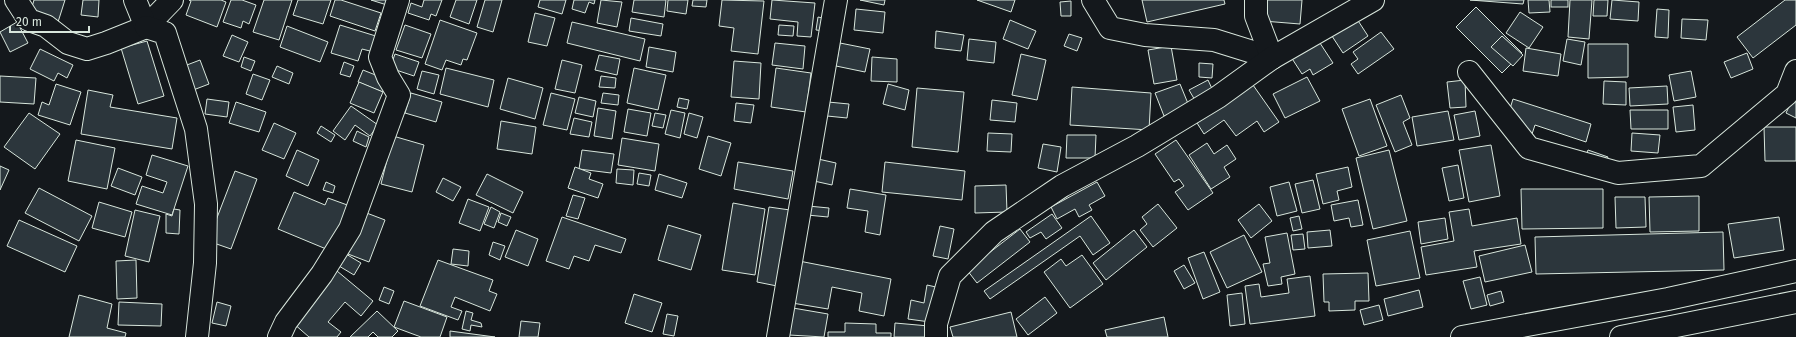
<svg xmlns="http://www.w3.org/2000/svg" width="1796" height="337" font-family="'Fira Sans',sans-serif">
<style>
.building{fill:#2c363c;stroke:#d8e6dc}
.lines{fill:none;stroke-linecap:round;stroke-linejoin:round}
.minor-casing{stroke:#d8e6dc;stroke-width:24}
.primary-casing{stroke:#d8e6dc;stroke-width:24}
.minor{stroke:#14181c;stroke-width:22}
.primary{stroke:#14181c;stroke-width:22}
</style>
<rect width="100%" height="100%" fill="#14181c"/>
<g class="building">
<polygon points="34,0 65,0 58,22 30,14"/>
<polygon points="83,0 99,0 98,17 81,15"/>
<polygon points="189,0 221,0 226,2 217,27 186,15 191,1"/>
<polygon points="231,0 242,0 256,5 249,24 243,21 241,28 223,22"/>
<polygon points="264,0 292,0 279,40 253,32"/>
<polygon points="298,0 331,0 323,24 293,15"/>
<polygon points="335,0 341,0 381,13 375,31 330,16"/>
<polygon points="371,0 388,0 387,5"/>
<polygon points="424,0 442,0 436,16 431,14 429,20 408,13 411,3 422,7"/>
<polygon points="456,0 477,0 469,24 450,17"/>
<polygon points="485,0 502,0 493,32 477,27"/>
<polygon points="540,0 566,0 562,14 538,7"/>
<polygon points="574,0 595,0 594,4 589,2 585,13 572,9"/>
<polygon points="601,0 622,2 617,27 597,23"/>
<polygon points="634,0 666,0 664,17 632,12"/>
<polygon points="668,0 688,0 686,14 667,11"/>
<polygon points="693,0 707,0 706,7 692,6"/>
<polygon points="722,0 764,1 758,54 731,51 734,28 719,26"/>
<polygon points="772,0 815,3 811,37 797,36 798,22 770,19"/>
<polygon points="860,0 885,0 884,5"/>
<polygon points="977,0 1015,0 1011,12"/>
<polygon points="1142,0 1224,0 1225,4 1147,22"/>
<polygon points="1265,0 1302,0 1300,24 1263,21"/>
<polygon points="1470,0 1524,0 1523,4"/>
<polygon points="1528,0 1549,0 1550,12 1529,13"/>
<rect x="1551" y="0" width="17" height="7"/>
<polygon points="1570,0 1592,0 1589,39 1568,37"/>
<polygon points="1594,0 1608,0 1607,16 1593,16"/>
<polygon points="1612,0 1639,2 1638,21 1610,19"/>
<polygon points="1785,0 1796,0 1796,25 1753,58 1737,37"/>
<polygon points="1071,1 1071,16 1061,16 1060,2"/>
<polygon points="1476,7 1522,53 1502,73 1456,27"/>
<polygon points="856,9 885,12 883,33 854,30"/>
<polygon points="1657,9 1669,10 1668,38 1655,37"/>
<polygon points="1520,12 1543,27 1529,48 1506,33"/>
<polygon points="535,13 555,18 547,46 528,42"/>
<polygon points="1355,16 1368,36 1343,53 1330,33"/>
<polygon points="818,17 827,19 825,31 816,30"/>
<polygon points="631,18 663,24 661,36 629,31"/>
<polygon points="1682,19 1708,20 1706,40 1681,38"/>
<polygon points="440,20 477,33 467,60 463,59 461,65 446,60 442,70 425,64"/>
<polygon points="1010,20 1036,31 1028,49 1003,39"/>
<polygon points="17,22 28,43 10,52 0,32"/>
<polygon points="572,22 645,39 640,61 567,43"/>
<polygon points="340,25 379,37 374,52 362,49 358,61 331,53"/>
<polygon points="405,25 431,34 422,58 396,50"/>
<polygon points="779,25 794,26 793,36 778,35"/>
<polygon points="287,26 328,42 320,62 280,47"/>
<polygon points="936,31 964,35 961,51 935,48"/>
<polygon points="1381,32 1394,49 1358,74 1351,64 1358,59 1353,52"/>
<polygon points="1069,34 1082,38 1077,51 1064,46"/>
<polygon points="232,35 248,42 239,62 223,56"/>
<polygon points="1502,36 1523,55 1513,66 1491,47"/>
<polygon points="969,39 996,42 994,63 967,60"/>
<polygon points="1567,39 1585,42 1581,65 1563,61"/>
<polygon points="1318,40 1333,63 1313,75 1310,69 1302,74 1291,57"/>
<polygon points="147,41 164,96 138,104 121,48"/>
<polygon points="775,43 805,46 803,69 772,65"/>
<polygon points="840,43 870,49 865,72 836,66"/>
<polygon points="1588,44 1628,44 1628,77 1588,78"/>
<polygon points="1171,46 1177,80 1154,84 1148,50"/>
<polygon points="649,47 676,52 673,72 646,67"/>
<polygon points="1526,48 1561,54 1558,76 1523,71"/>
<polygon points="40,49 73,65 67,78 58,73 54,81 30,69"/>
<polygon points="1747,53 1753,69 1731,78 1724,62"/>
<polygon points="395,54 419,62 414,76 390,68"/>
<polygon points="1021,54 1046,60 1037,100 1012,95"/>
<polygon points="599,55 620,59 617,75 595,70"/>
<polygon points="244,57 255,61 251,71 241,67"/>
<polygon points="872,57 897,59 897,82 871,81"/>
<polygon points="200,60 209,84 188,92 179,68"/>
<polygon points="562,60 582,65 575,93 555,89"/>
<polygon points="734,61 761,63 759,99 731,97"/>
<polygon points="344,62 354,66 350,77 340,74"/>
<polygon points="1199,63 1213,64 1212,78 1199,77"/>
<polygon points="277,66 293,73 289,84 272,77"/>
<polygon points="446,68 494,80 488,107 440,94"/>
<polygon points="634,68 666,75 658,110 627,103"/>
<polygon points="776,68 811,73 806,112 771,107"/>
<polygon points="363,70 388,80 383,92 358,82"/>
<polygon points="422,71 439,75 434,94 417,89"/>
<polygon points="1691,71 1696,97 1674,101 1669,75"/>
<polygon points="253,74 270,80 262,100 246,94"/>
<polygon points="0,76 36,78 34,104 0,102"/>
<polygon points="601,76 616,78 615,88 599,87"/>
<polygon points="1307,77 1320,101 1285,118 1273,94"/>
<polygon points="508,78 543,88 535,119 500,109"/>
<polygon points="1208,80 1214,93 1196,102 1189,90"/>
<polygon points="1465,80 1466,107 1450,108 1447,82"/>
<polygon points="1604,81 1626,82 1626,105 1603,104"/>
<polygon points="359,82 383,92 374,113 350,103"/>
<polygon points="56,84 81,92 70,125 38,115 42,102 49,105"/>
<polygon points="888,84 909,90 905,110 883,104"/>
<polygon points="1180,84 1189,106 1164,116 1155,93"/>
<polygon points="1253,85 1279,122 1264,132 1257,121 1236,136 1224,120 1204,134 1197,123"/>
<polygon points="1667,86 1668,104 1630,106 1629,88"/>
<polygon points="1072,87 1151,93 1149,130 1070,125"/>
<polygon points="917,88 964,92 958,152 912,147"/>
<polygon points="88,90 113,95 110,107 177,118 172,149 81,134"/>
<polygon points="1796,92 1796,118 1786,113"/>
<polygon points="411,93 442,102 436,122 405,113"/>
<polygon points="551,93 575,99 567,130 543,125"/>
<polygon points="603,93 619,95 618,105 601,103"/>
<polygon points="1401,95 1410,118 1403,122 1412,145 1395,152 1376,105"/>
<polygon points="579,97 596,101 593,117 575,113"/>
<polygon points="679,98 689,100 687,109 677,107"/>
<polygon points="207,99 229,102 227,117 205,114"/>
<polygon points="1370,99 1387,146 1359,156 1342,109"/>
<polygon points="1513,99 1591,124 1586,142 1535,125 1531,137 1504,128"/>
<polygon points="992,100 1017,103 1015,122 990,120"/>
<polygon points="236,102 266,112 259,132 229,123"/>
<polygon points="828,102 849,104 847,118 827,116"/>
<polygon points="736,103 754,105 751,123 734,121"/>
<polygon points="1693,105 1695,130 1676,132 1673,107"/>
<polygon points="351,106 378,125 370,136 355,125 345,140 333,131"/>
<polygon points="598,108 616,111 612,139 594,136"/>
<polygon points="628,109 651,113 647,136 624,132"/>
<polygon points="671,110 685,113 680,138 665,134"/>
<polygon points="1630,110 1668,110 1668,129 1631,129"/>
<polygon points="1448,111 1454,140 1417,146 1412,117"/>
<polygon points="1475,111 1480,136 1459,140 1454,115"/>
<polygon points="29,113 60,134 35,169 4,147"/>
<polygon points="655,113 666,115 663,128 652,126"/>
<polygon points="689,113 703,117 697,138 684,134"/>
<polygon points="574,118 592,122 589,137 570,134"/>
<polygon points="501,121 536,127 532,154 497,149"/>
<polygon points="274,123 296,133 284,159 262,150"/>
<polygon points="321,126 335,135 331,142 317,133"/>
<polygon points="1764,127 1796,127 1796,161 1765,161"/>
<polygon points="357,131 369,137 366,147 353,141"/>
<polygon points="988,133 1012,134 1011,152 987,151"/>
<polygon points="1632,133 1660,135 1658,153 1631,151"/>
<polygon points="1067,135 1096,135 1095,158 1066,158"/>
<polygon points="393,136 424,145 412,192 381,184"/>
<polygon points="708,136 731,143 721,176 699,169"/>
<polygon points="622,138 659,144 655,171 618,165"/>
<polygon points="76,140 115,148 107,189 68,181"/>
<polygon points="1176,140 1213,193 1188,210 1175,192 1184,186 1179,179 1174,182 1155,154"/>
<polygon points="1207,143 1214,154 1227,145 1236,159 1224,167 1230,177 1211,189 1189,155"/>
<polygon points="1043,144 1061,147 1057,172 1038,168"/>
<polygon points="1491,145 1500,196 1469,202 1459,150"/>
<polygon points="297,150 319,160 308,186 286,176"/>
<polygon points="582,150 614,154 611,173 579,169"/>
<polygon points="1389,150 1407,221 1373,229 1356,158"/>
<polygon points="1588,150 1608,157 1602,172 1582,165"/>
<polygon points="152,155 188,166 172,215 136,204 142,186 163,193 167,182 146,175"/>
<polygon points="818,159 836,163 832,185 814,181"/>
<polygon points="738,162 793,171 788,199 734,189"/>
<polygon points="885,162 965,171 962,200 882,192"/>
<polygon points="1458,165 1464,198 1449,201 1442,168"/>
<polygon points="0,166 9,170 0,190"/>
<polygon points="575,167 591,173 589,179 603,184 598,198 568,188"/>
<polygon points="1348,167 1352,187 1337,191 1339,200 1323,204 1316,174"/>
<polygon points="118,168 142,177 135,195 111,186"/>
<polygon points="617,169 634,170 633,185 616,183"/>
<polygon points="235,171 257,179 231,249 208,241"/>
<polygon points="639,173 651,175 649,186 637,184"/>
<polygon points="487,174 523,192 513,213 476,195"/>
<polygon points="659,174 687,183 682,198 655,190"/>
<polygon points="443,178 461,187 453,201 436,192"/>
<polygon points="1313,180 1320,209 1302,213 1295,184"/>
<polygon points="326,182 335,186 333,193 323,190"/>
<polygon points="1097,182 1105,196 1089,205 1092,210 1079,217 1075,209 1057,219 1051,207"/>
<polygon points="1289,182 1297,211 1277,216 1270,187"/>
<polygon points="1006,185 1007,212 975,213 975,186"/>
<polygon points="39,188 92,216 79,241 25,213"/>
<polygon points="850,189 886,195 880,235 865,232 868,211 847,208"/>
<polygon points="1521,189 1603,189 1603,228 1522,229"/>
<polygon points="294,192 325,205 328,198 350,206 331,251 278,229"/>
<polygon points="573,195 585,198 578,219 566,216"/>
<polygon points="1699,196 1699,231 1650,232 1649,197"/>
<polygon points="1615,197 1645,197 1646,227 1616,228"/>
<polygon points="468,199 489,207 480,231 459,223"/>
<polygon points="1358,200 1363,225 1351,227 1349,218 1334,221 1331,205"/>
<polygon points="99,202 132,212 125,237 92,228"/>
<polygon points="733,203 765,209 755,275 722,270"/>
<polygon points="1158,204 1177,228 1153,247 1140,230 1147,224 1142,217"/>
<polygon points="1259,204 1272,221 1251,238 1238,220"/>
<polygon points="808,206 829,208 828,217 807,215"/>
<polygon points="491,207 500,212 494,228 484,224"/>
<polygon points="769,207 790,210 777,286 757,282"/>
<polygon points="174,209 180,210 179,234 166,233 166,214 172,216"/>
<polygon points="1469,209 1472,226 1517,218 1521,244 1474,251 1477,267 1426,275 1421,247 1454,241 1449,212"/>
<polygon points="135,210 160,216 149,262 125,256"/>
<polygon points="364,212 385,220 369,262 348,254"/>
<polygon points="501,213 511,217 507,226 498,222"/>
<polygon points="1052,214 1062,228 1046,239 1041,232 1030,238 1026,232"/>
<polygon points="1091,216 1110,243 1093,255 1080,236 990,299 984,291"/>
<polygon points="1299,216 1302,229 1293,231 1290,218"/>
<polygon points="562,217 626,239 621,253 595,245 589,261 574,256 569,269 546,261"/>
<polygon points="1779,217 1784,250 1734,258 1728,224"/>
<polygon points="1445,218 1448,239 1421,244 1418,222"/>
<polygon points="19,220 77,246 65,272 7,246"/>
<polygon points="668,225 701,235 691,270 658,260"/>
<polygon points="940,226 954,229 948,259 933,256"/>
<polygon points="1020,229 1030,242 977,283 967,270"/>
<polygon points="516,230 538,239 528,266 505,257"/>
<polygon points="1134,230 1147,247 1106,280 1093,263"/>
<polygon points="1330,230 1332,246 1308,248 1307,232"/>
<polygon points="1410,231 1420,278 1376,286 1367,240"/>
<polygon points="1723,232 1724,270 1536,274 1535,237"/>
<polygon points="1287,233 1295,274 1281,277 1282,284 1268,286 1263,264 1270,263 1265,237"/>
<polygon points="1303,234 1305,249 1293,250 1291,235"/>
<polygon points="1244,235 1262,272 1227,288 1210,252"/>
<polygon points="493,242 505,246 500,260 489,255"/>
<polygon points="1525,245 1532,272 1485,282 1479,256"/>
<polygon points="453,249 469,251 468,266 451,264"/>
<polygon points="1204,252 1220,292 1203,299 1188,258"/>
<polygon points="346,254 361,263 354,275 339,266"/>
<polygon points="1082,255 1103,284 1070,308 1044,272 1061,259 1066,266"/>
<polygon points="136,260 137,298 117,299 116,261"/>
<polygon points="438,260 493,280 489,291 497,294 490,311 455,297 451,307 462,311 458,320 420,306"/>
<polygon points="799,261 891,279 884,316 859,311 862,293 832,287 828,309 792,303"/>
<polygon points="1184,265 1195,283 1184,289 1174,271"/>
<polygon points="337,271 373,301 361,316 345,302 328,322 341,332 337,337 309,337 293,323"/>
<polygon points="1368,273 1369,301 1355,301 1355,310 1329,311 1329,302 1324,302 1323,274"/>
<polygon points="1310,276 1315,316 1250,324 1245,286 1259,284 1261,297 1289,293 1287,279"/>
<polygon points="1480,277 1487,305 1471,309 1463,281"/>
<polygon points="927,285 936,287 930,322 908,319 911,300 924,303"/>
<polygon points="384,287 394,291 389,304 379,300"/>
<polygon points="1419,290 1423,307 1388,316 1384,299"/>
<polygon points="1501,291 1504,302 1490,306 1487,295"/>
<polygon points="1242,293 1245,324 1230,326 1227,295"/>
<polygon points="634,294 662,303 652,332 625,323"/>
<polygon points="79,295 112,304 107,328 126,333 125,337 69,337"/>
<polygon points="1045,297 1057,313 1028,335 1016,319"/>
<polygon points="404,301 447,317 440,337 421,337 394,327"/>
<polygon points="119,302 162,304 161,326 118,325"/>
<polygon points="217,302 231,306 226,326 212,323"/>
<polygon points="1379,305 1383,320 1364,325 1360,310"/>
<polygon points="793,308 828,314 824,337 789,335"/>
<polygon points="377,311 398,331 392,337 378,337 373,332 368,337 350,337"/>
<polygon points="466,311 473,313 471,320 481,323 482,327 471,325 470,331 462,329"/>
<polygon points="1011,312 1017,337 953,337 950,327"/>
<polygon points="667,314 678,316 674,336 663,334"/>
<polygon points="1164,317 1168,337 1107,337 1105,330"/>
<polygon points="521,321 540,323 538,337 519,337"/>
<polygon points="845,323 876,324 876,333 891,333 891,337 828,337 828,332 845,332"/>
<polygon points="895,323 929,326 928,337 894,337"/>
<polygon points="450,331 495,337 450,337"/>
</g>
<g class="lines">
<g class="minor-casing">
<g id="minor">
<polyline points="16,0 29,20 46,26 68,43 87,49 106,43 146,27 172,0"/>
<polyline points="135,0 146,27"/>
<polyline points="1093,0 1110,28 1145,35 1214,40 1272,58"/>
<polyline points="1256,0 1256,16 1272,58"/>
<polyline points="146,27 165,33 196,129 206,204 205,263 197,337"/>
<polyline points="1469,72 1529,148 1618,173 1701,166 1787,94 1796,71"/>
<polyline points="279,337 286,322 322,274 350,229 399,95 388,77 380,57 398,0"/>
<polyline points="778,337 836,0"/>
<polyline points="936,337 936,324 950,276 994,232 1062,186 1137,146 1218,97 1272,58 1373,0"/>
</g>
</g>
<g class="primary-casing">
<g id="primary">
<polyline points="1462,337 1668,299 1796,271"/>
<polyline points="1621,337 1796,302"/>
</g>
</g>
<use href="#minor" class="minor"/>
<use href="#primary" class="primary"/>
</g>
<path d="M10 26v6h79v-6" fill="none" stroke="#d8e6dc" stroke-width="2"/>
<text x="16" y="26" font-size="12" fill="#d8e6dc" stroke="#14181c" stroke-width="3" paint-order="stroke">20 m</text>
</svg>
